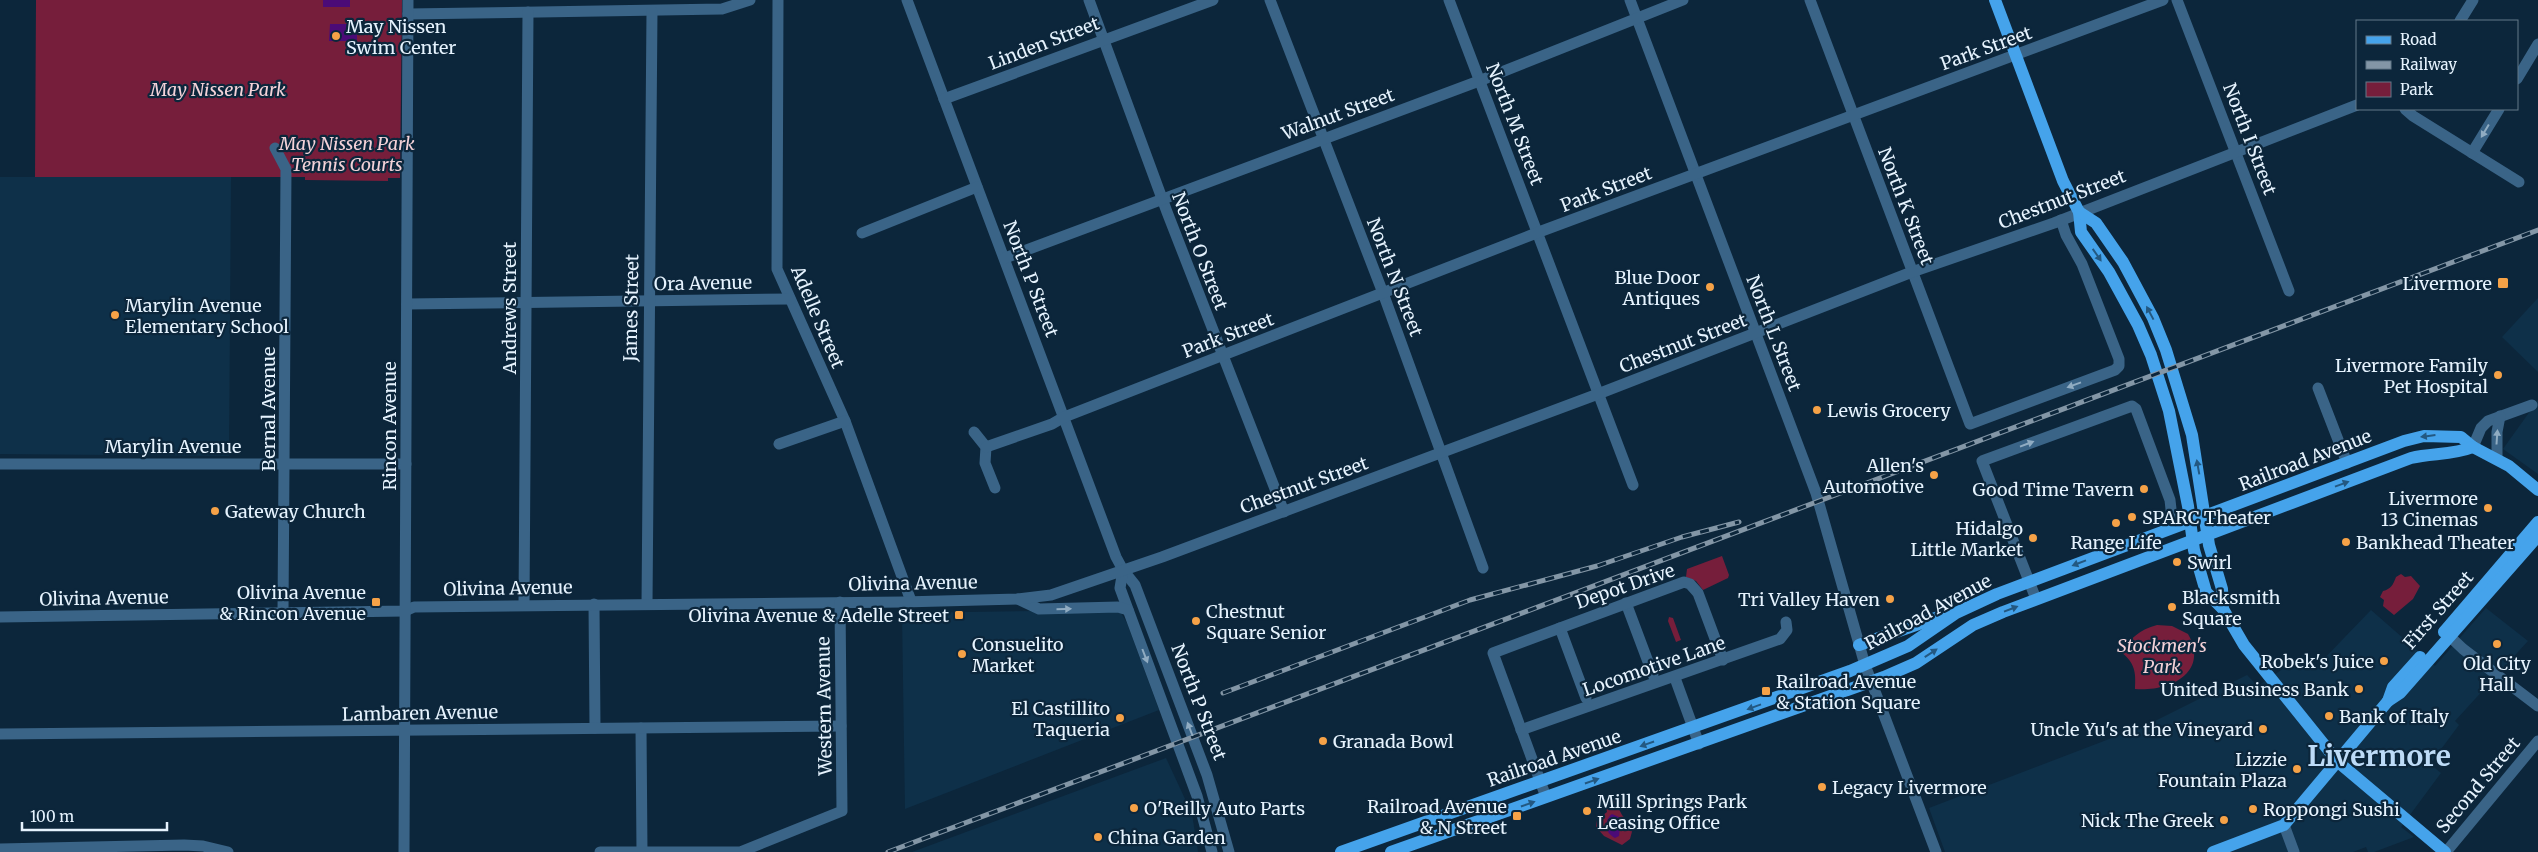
<svg xmlns="http://www.w3.org/2000/svg" width="2538" height="852" font-family="Merriweather,serif">
<style>
.built{fill:#0e3049}
.green{fill:#761e3b}
.water{fill:#4b0b77}
.lines{fill:none;stroke-linecap:round;stroke-linejoin:round}
.minor{stroke:#3a6487;stroke-width:11}
.major{stroke:#45a3eb;stroke-width:12}
.rail-casing{stroke:#8396a6;stroke-width:5}
.rail{stroke:#0c263b;stroke-width:3;stroke-dasharray:9;stroke-linecap:butt}
.oneway{fill:#90acc2}
.oneway2{fill:#235881}
.poi-dot{fill:#f6a247;stroke:#0c263b;stroke-width:2}
.labels{text-anchor:middle;dominant-baseline:central;stroke-width:4.5;stroke-linejoin:round;paint-order:stroke}
.poi-label{font-size:18px;fill:#e6f3fe;stroke:#0c263b;text-anchor:start}
.street-label{font-size:18px;fill:#e6f3fe;stroke:#0c263b}
.park-label{font-size:18px;font-style:italic;fill:#f4d2d8;stroke:#0c263b}
.town-label{font-size:28px;font-weight:bold;fill:#bddbf7;stroke:#0c263b}
</style>
<rect width="100%" height="100%" fill="#0c263b"/>
<g class="built">
<polygon points="0,177 231,177 229,456 0,454"/>
<polygon points="2538,298 2538,372 2502,337"/>
<polygon points="2538,400 2538,474 2503,449"/>
<polygon points="2486,608 2528,641 2455,721 2459,725 2430,764 2441,773 2401,827 2414,837 2374,852 2368,852 2366,847 2353,852 1945,852 1929,808 2151,723 2247,675 2258,686 2303,655 2317,666 2371,610 2435,666"/>
<polygon points="1111,610 1121,613 1127,623 1159,710 905,809 902,613"/>
<polygon points="1166,758 1192,814 1198,852 912,852"/>
</g>
<g class="green">
<polygon points="36,0 402,0 400,178 388,178 388,181 305,180 305,177 35,177"/>
<polygon points="1722,556 1729,575 1728,578 1703,590 1696,581 1686,577 1687,569"/>
<path d="M2401,574l4,3 6,-1 9,10 -7,13 -19,16 -11,-9 1,-6 -4,-3 3,-6c8,-2 10,-6 13,-14z"/>
<polygon points="1669,617 1673,618 1681,640 1676,642 1668,621"/>
<path d="M2157,625l15,1 16,8c22,39 -19,58 -53,55 1,-17 0,-26 -14,-37 10,-14 18,-22 36,-27z"/>
<polygon points="1611,794 1622,815 1633,828 1630,839 1622,845 1604,836 1596,827 1597,820 1607,812 1606,807 1609,804 1607,796"/>
</g>
<g class="water">
<rect x="323" y="0" width="27" height="7"/>
<polygon points="330,24 357,24 357,41 329,41"/>
<path d="M1612,814l9,4 -2,18 -4,2c-10,-5 -12,-17 -3,-24z"/>
</g>
<g class="lines">
<g class="minor">
<polyline points="778,0 777,269 845,421 911,601"/>
<polyline points="907,0 1116,557 1123,570 1135,585 1207,775 1229,852"/>
<polyline points="1089,0 1167,212 1284,512"/>
<polyline points="1270,0 1383,293 1483,568"/>
<polyline points="1449,0 1633,485"/>
<polyline points="1630,0 1816,493 1865,665 1936,852"/>
<polyline points="1810,0 1970,424 2115,370 2119,366 2119,359 2082,264 2066,235 2061,220"/>
<polyline points="2177,0 2289,291"/>
<polyline points="408,14 722,9 750,0"/>
<polyline points="2460,21 2473,0"/>
<polyline points="2517,79 2538,44"/>
<polyline points="944,99 1213,0"/>
<polyline points="2405,109 2413,116 2519,182"/>
<polyline points="275,148 286,169 283,613"/>
<polyline points="2472,153 2499,109"/>
<polyline points="862,233 977,187"/>
<polyline points="1005,258 1479,81 1683,0"/>
<polyline points="407,304 790,299"/>
<polyline points="2318,388 2347,463"/>
<polyline points="974,432 986,447 985,463 995,488"/>
<polyline points="779,444 845,421"/>
<polyline points="986,447 1052,424 1064,417 1539,232 2163,0"/>
<polyline points="2473,447 2481,428 2488,421 2532,405"/>
<polyline points="2497,458 2497,432 2500,416"/>
<polyline points="0,464 406,464"/>
<polyline points="1123,570 1120,588 1197,796 1212,852"/>
<polyline points="1018,599 1039,609 1118,607 1128,610"/>
<polyline points="2036,599 1982,461 2132,406 2136,409 2170,500 2173,527"/>
<polyline points="1626,603 1653,675"/>
<polyline points="594,604 595,728"/>
<polyline points="647,604 652,11"/>
<polyline points="524,605 528,12"/>
<polyline points="0,617 405,611 414,607 903,602 1018,599 1051,595 1162,557 1598,394 1912,272 2054,223 2357,105"/>
<polyline points="1560,628 1586,698"/>
<polyline points="2444,631 2463,649 2538,706"/>
<polyline points="1675,678 1699,744"/>
<polyline points="641,728 642,852"/>
<polyline points="1521,730 1780,639 1787,630 1786,622"/>
<polyline points="0,734 841,726"/>
<polyline points="1546,797 1493,653 1684,582 1690,584 1698,593 1723,660"/>
<polyline points="2284,825 2294,852"/>
<polyline points="0,849 184,845 203,846 228,852"/>
<polyline points="404,852 408,0"/>
<polyline points="600,852 740,852 842,811 840,602"/>
<polyline points="2446,852 2538,741"/>
</g>
<g class="major">
<polyline points="1995,0 2063,181 2079,212 2081,232 2109,272 2138,325 2151,355 2169,411 2188,506 2194,550 2206,592 2223,609 2244,645 2338,762 2445,852"/>
<polyline points="2079,212 2096,223 2123,262 2153,318 2166,350 2192,435 2209,545 2222,589 2223,609"/>
<polyline points="2444,632 2538,522"/>
<polyline points="1859,645 1947,614"/>
<polyline points="2388,701 2393,687 2420,657"/>
<polyline points="1341,852 1850,671 1908,646 1956,613 1997,594 2404,441 2424,436 2461,437 2473,447 2509,466 2538,490"/>
<path d="M1391,852l493,-175 32,-14 57,-38 30,-13 408,-154c21,-5 42,-3 62,-11"/>
<polyline points="2213,852 2284,825 2388,701 2400,693 2538,536"/>
</g>
<g class="rail-casing">
<g id="rail">
<polyline points="1223,693 1470,600 1597,566 1682,537 1739,522"/>
<polyline points="888,852 2538,230"/>
</g>
</g>
<use href="#rail" class="rail"/>
</g>
<defs><path id="oneway-solid" d="M-6-.8H1V-3.2L6.5 0L1 3.2V.8H-6Z" transform="scale(1.25)"/></defs>
<g class="oneway">
<use href="#oneway-solid" transform="translate(2485 131) rotate(121)"/>
<use href="#oneway-solid" transform="translate(2074 385) rotate(160)"/>
<use href="#oneway-solid" transform="translate(2497 437) rotate(-86)"/>
<use href="#oneway-solid" transform="translate(2027 444) rotate(-21)"/>
<use href="#oneway-solid" transform="translate(1064 609) rotate(-1)"/>
<use href="#oneway-solid" transform="translate(1145 656) rotate(69)"/>
<use href="#oneway-solid" transform="translate(1190 729) rotate(-111)"/>
</g>
<g class="oneway2">
<use href="#oneway-solid" transform="translate(2097 255) rotate(55)"/>
<use href="#oneway-solid" transform="translate(2150 313) rotate(-118)"/>
<use href="#oneway-solid" transform="translate(2428 436) rotate(173)"/>
<use href="#oneway-solid" transform="translate(2198 467) rotate(-100)"/>
<use href="#oneway-solid" transform="translate(2342 484) rotate(-20)"/>
<use href="#oneway-solid" transform="translate(2079 563) rotate(159)"/>
<use href="#oneway-solid" transform="translate(2011 609) rotate(-21)"/>
<use href="#oneway-solid" transform="translate(1931 653) rotate(-33)"/>
<use href="#oneway-solid" transform="translate(1754 707) rotate(160)"/>
<use href="#oneway-solid" transform="translate(1647 744) rotate(161)"/>
<use href="#oneway-solid" transform="translate(1592 781) rotate(-19)"/>
<use href="#oneway-solid" transform="translate(1528 804) rotate(-19)"/>
</g>
<g class="poi-dot">
<circle cx="336" cy="36" r="5"/>
<rect x="2497" y="277" width="12" height="12" rx="2.5"/>
<circle cx="1710" cy="287" r="5"/>
<circle cx="115" cy="315" r="5"/>
<circle cx="2498" cy="375" r="5"/>
<circle cx="1817" cy="410" r="5"/>
<circle cx="1934" cy="475" r="5"/>
<circle cx="2144" cy="489" r="5"/>
<circle cx="2488" cy="508" r="5"/>
<circle cx="215" cy="511" r="5"/>
<circle cx="2132" cy="517" r="5"/>
<circle cx="2116" cy="523" r="5"/>
<circle cx="2033" cy="538" r="5"/>
<circle cx="2346" cy="542" r="5"/>
<circle cx="2177" cy="562" r="5"/>
<circle cx="1890" cy="599" r="5"/>
<rect x="371" y="597" width="10" height="10" rx="2.5"/>
<circle cx="2172" cy="607" r="5"/>
<rect x="954" y="610" width="10" height="10" rx="2.5"/>
<circle cx="1196" cy="621" r="5"/>
<circle cx="2497" cy="644" r="5"/>
<circle cx="962" cy="654" r="5"/>
<circle cx="2384" cy="661" r="5"/>
<circle cx="2359" cy="689" r="5"/>
<rect x="1761" y="686" width="10" height="10" rx="2.5"/>
<circle cx="2329" cy="716" r="5"/>
<circle cx="1120" cy="718" r="5"/>
<circle cx="2263" cy="729" r="5"/>
<circle cx="1323" cy="741" r="5"/>
<circle cx="2297" cy="769" r="5"/>
<circle cx="1822" cy="787" r="5"/>
<circle cx="1134" cy="808" r="5"/>
<circle cx="2253" cy="809" r="5"/>
<circle cx="1587" cy="811" r="5"/>
<rect x="1512" y="811" width="10" height="10" rx="2.5"/>
<circle cx="2224" cy="820" r="5"/>
<circle cx="1098" cy="837" r="5"/>
</g>
<g class="labels">
<g class="poi-label">
<text x="346" y="26">May Nissen<tspan x="346" dy="21">Swim Center</tspan></text>
<text x="1700" y="277" text-anchor="end">Blue Door<tspan x="1700" dy="21">Antiques</tspan></text>
<text x="2492" y="283" text-anchor="end">Livermore</text>
<text x="125" y="305">Marylin Avenue<tspan x="125" dy="21">Elementary School</tspan></text>
<text x="2488" y="365" text-anchor="end">Livermore Family<tspan x="2488" dy="21">Pet Hospital</tspan></text>
<text x="1827" y="410">Lewis Grocery</text>
<text x="1924" y="465" text-anchor="end">Allen's<tspan x="1924" dy="21">Automotive</tspan></text>
<text x="2134" y="489" text-anchor="end">Good Time Tavern</text>
<text x="2478" y="498" text-anchor="end">Livermore<tspan x="2478" dy="21">13 Cinemas</tspan></text>
<text x="225" y="511">Gateway Church</text>
<text x="2142" y="517">SPARC Theater</text>
<text x="2023" y="528" text-anchor="end">Hidalgo<tspan x="2023" dy="21">Little Market</tspan></text>
<text x="2116" y="542" text-anchor="middle">Range Life</text>
<text x="2356" y="542">Bankhead Theater</text>
<text x="2187" y="562">Swirl</text>
<text x="366" y="592" text-anchor="end">Olivina Avenue<tspan x="366" dy="21">&amp; Rincon Avenue</tspan></text>
<text x="2182" y="597">Blacksmith<tspan x="2182" dy="21">Square</tspan></text>
<text x="1880" y="599" text-anchor="end">Tri Valley Haven</text>
<text x="1206" y="611">Chestnut<tspan x="1206" dy="21">Square Senior</tspan></text>
<text x="949" y="615" text-anchor="end">Olivina Avenue &amp; Adelle Street</text>
<text x="972" y="644">Consuelito<tspan x="972" dy="21">Market</tspan></text>
<text x="2374" y="661" text-anchor="end">Robek's Juice</text>
<text x="2497" y="663" text-anchor="middle">Old City<tspan x="2497" dy="21">Hall</tspan></text>
<text x="1776" y="681">Railroad Avenue<tspan x="1776" dy="21">&amp; Station Square</tspan></text>
<text x="2349" y="689" text-anchor="end">United Business Bank</text>
<text x="1110" y="708" text-anchor="end">El Castillito<tspan x="1110" dy="21">Taqueria</tspan></text>
<text x="2339" y="716">Bank of Italy</text>
<text x="2253" y="729" text-anchor="end">Uncle Yu's at the Vineyard</text>
<text x="1333" y="741">Granada Bowl</text>
<text x="2287" y="759" text-anchor="end">Lizzie<tspan x="2287" dy="21">Fountain Plaza</tspan></text>
<text x="1832" y="787">Legacy Livermore</text>
<text x="1597" y="801">Mill Springs Park<tspan x="1597" dy="21">Leasing Office</tspan></text>
<text x="1507" y="806" text-anchor="end">Railroad Avenue<tspan x="1507" dy="21">&amp; N Street</tspan></text>
<text x="1144" y="808">O'Reilly Auto Parts</text>
<text x="2263" y="809">Roppongi Sushi</text>
<text x="2214" y="820" text-anchor="end">Nick The Greek</text>
<text x="1108" y="837">China Garden</text>
</g>
<g class="street-label">
<text transform="translate(1044 43) rotate(-21)">Linden Street</text>
<text transform="translate(1986 48) rotate(-20)">Park Street</text>
<text transform="translate(1338 114) rotate(-20)">Walnut Street</text>
<text transform="translate(1515 124) rotate(69)">North M Street</text>
<text transform="translate(2250 139) rotate(69)">North I Street</text>
<text transform="translate(1606 189) rotate(-21)">Park Street</text>
<text transform="translate(2062 199) rotate(-21)">Chestnut Street</text>
<text transform="translate(1906 206) rotate(69)">North K Street</text>
<text transform="translate(1200 251) rotate(69)">North O Street</text>
<text transform="translate(1395 277) rotate(69)">North N Street</text>
<text transform="translate(1031 279) rotate(69)">North P Street</text>
<text transform="translate(703 283) rotate(-1)">Ora Avenue</text>
<text transform="translate(509 308) rotate(-90)">Andrews Street</text>
<text transform="translate(631 308) rotate(-89)">James Street</text>
<text transform="translate(818 317) rotate(67)">Adelle Street</text>
<text transform="translate(1774 333) rotate(69)">North L Street</text>
<text transform="translate(1228 335) rotate(-21)">Park Street</text>
<text transform="translate(1683 343) rotate(-21)">Chestnut Street</text>
<text transform="translate(268 409) rotate(-90)">Bernal Avenue</text>
<text transform="translate(389 426) rotate(-90)">Rincon Avenue</text>
<text x="173" y="446">Marylin Avenue</text>
<text transform="translate(2305 460) rotate(-21)">Railroad Avenue</text>
<text transform="translate(1304 485) rotate(-20)">Chestnut Street</text>
<text transform="translate(913 583) rotate(-1)">Olivina Avenue</text>
<text transform="translate(1625 586) rotate(-19)">Depot Drive</text>
<text transform="translate(508 588) rotate(-1)">Olivina Avenue</text>
<text transform="translate(104 598) rotate(-1)">Olivina Avenue</text>
<text transform="translate(2438 610) rotate(-49)">First Street</text>
<text transform="translate(1928 612) rotate(-28)">Railroad Avenue</text>
<text transform="translate(1654 666) rotate(-19)">Locomotive Lane</text>
<text transform="translate(1199 702) rotate(69)">North P Street</text>
<text transform="translate(824 706) rotate(-91)">Western Avenue</text>
<text transform="translate(420 713) rotate(-1)">Lambaren Avenue</text>
<text transform="translate(1554 758) rotate(-19)">Railroad Avenue</text>
<text transform="translate(2478 785) rotate(-50)">Second Street</text>
</g>
<g class="park-label">
<text x="218" y="89">May Nissen Park</text>
<text x="347" y="143">May Nissen Park<tspan x="347" dy="21">Tennis Courts</tspan></text>
<text x="2162" y="645">Stockmen's<tspan x="2162" dy="21">Park</tspan></text>
</g>
<g class="town-label">
<text x="2379" y="756">Livermore</text>
</g>
</g>
<rect x="2356" y="20" width="162" height="90" fill="#0c263b" stroke="#637889"/>
<rect x="2366" y="36" width="25" height="8" fill="#45a3eb" stroke="#637889"/>
<text x="2400" y="45" font-size="15" fill="#e6f3fe">Road</text>
<rect x="2366" y="61" width="25" height="8" fill="#8396a6" stroke="#637889"/>
<text x="2400" y="70" font-size="15" fill="#e6f3fe">Railway</text>
<rect x="2366" y="82" width="25" height="15" fill="#761e3b" stroke="#637889"/>
<text x="2400" y="95" font-size="15" fill="#e6f3fe">Park</text>
<path d="M22 822v8h145v-8" fill="none" stroke="#e6f3fe" stroke-width="2.5"/>
<text x="30" y="822" font-size="15" fill="#e6f3fe" stroke="#0c263b" stroke-width="4" paint-order="stroke">100 m</text>
</svg>
